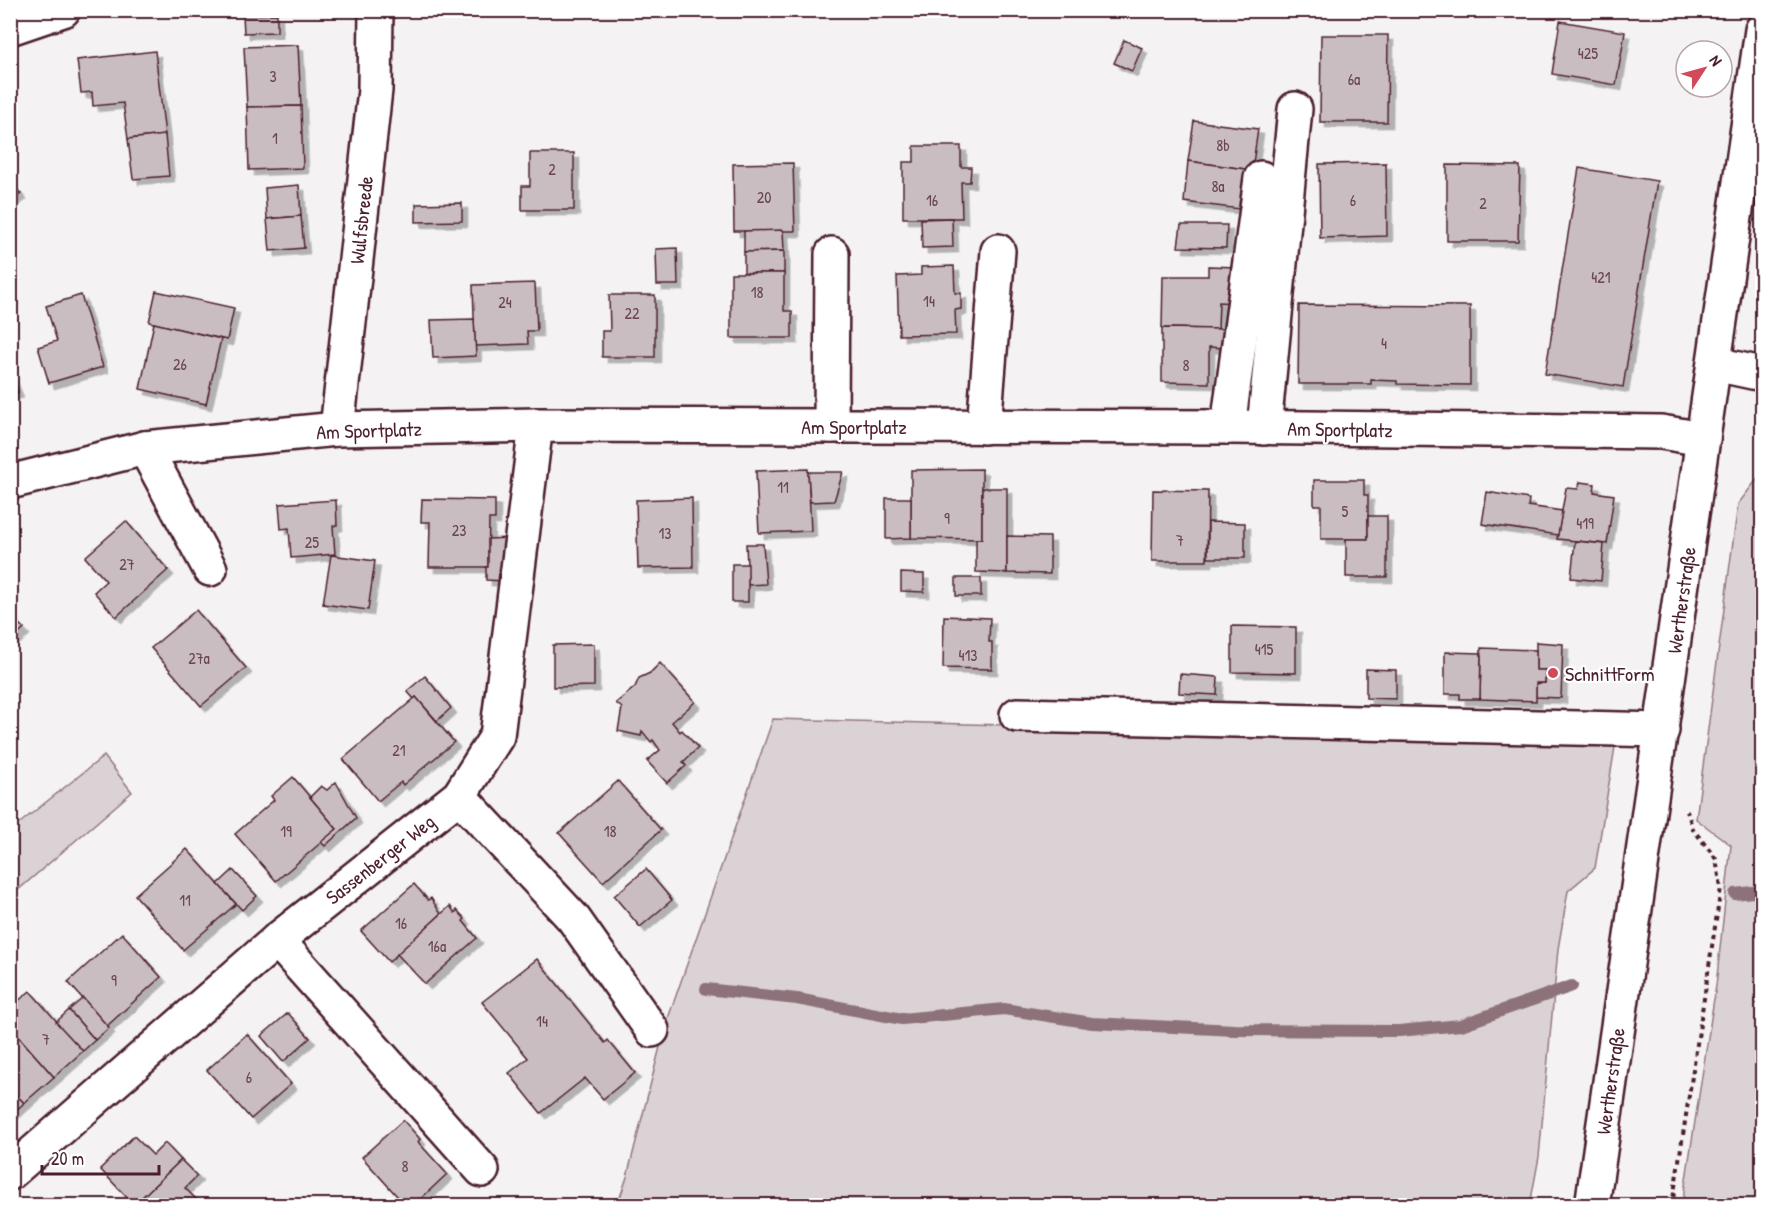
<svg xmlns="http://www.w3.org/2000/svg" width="1773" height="1216" font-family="'Patrick Hand',sans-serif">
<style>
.green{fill:#dbd2d5;stroke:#927880;stroke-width:1.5}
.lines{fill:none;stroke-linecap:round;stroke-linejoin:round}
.stream{stroke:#8d727a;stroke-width:12}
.building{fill:#cabdc1;stroke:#4a1f2b;stroke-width:1.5;filter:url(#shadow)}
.minor-casing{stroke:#4a1f2b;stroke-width:38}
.major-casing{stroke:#4a1f2b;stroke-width:38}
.path{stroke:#4a1f2b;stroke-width:4;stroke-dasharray:4.5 4.5;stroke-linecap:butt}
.minor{stroke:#fff;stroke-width:33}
.major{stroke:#fff;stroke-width:33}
.poi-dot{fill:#d1495b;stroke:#fff;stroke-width:2}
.labels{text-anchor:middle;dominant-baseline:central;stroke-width:4.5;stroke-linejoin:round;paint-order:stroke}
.number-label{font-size:16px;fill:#6a4650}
.street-label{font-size:20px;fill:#4a1f2b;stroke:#fff}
.poi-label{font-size:20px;fill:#4a1f2b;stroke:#fff;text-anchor:start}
</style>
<defs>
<filter id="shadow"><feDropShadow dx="5.5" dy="5.5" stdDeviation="0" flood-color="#0004"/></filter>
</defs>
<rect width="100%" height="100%" fill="#f4f2f2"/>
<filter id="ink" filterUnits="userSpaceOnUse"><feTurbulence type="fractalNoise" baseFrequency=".0167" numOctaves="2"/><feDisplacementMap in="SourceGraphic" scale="12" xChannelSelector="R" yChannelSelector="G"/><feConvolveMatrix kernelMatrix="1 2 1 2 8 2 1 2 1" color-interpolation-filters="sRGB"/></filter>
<g filter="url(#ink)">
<g class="green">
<polygon points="1762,474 1762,1205 1682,1205 1716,986 1731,845 1696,819 1738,504 1758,478"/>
<polygon points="773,719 1616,741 1595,868 1568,891 1558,949 1539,1157 1530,1205 617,1206 627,1177 665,1027"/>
<polygon points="104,756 132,792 11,896 11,830"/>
</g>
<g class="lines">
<g class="stream">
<polyline points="1735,894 1762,891"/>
<polyline points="706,989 797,999 902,1019 1004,1009 1092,1023 1235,1030 1399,1031 1461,1025 1572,986"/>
</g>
</g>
<g class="building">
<polygon points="277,14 277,32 244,33 243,15"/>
<polygon points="1560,21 1625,32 1616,85 1552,74"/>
<polygon points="1321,35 1388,35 1387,122 1320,122"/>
<polygon points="1124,40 1142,48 1132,71 1114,63"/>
<polygon points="298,45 301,106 247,107 244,47"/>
<polygon points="155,51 165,135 128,139 123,103 93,106 92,92 81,93 77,60"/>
<polygon points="301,106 303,168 249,170 247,107"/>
<polygon points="1194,121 1258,129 1252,170 1188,161"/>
<polygon points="165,135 169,176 133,179 128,139"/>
<polygon points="914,146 961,146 961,167 971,167 970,182 961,182 962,218 903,218 903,162 914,162"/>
<polygon points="530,153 574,153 574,210 522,210 522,186 530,186"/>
<polygon points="1188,161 1252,170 1248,210 1184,202"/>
<polygon points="793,163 795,231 734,231 733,164"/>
<polygon points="1386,163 1387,236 1320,238 1319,164"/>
<polygon points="1447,165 1520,166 1518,241 1447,241"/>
<polygon points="1579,168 1657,181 1623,387 1545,374"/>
<polygon points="10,182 21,194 10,202"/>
<polygon points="299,185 301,216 267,219 265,188"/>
<polygon points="462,203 462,221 416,222 416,204"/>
<polygon points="301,216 304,248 270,251 267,219"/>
<polygon points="952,218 953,247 922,248 921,219"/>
<polygon points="1181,225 1227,225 1226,248 1178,247"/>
<polygon points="783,230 784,251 744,252 744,231"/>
<polygon points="677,248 678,285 657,285 656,249"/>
<polygon points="784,251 784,273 744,273 744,252"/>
<polygon points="954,266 955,293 961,293 961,309 955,310 956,334 899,335 897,276 921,275 921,267"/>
<polygon points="1208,266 1236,267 1236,303 1219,302 1218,329 1162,328 1163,276 1208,276"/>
<polygon points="731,273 784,273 784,311 792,311 792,338 731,338"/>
<polygon points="535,283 537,331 527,331 528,344 475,346 473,285"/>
<polygon points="156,291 234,308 227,340 149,322"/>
<polygon points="81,295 103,367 49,383 38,347 57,341 46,306"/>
<polygon points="609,295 655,295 655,357 602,357 602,331 610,331"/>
<polygon points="1299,305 1470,306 1470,385 1397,384 1397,381 1371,380 1371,384 1298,384"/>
<polygon points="474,319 476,356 433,358 431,320"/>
<polygon points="154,323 221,339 206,404 140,389"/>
<polygon points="1162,328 1223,329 1223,348 1209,347 1209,383 1162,382"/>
<polygon points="10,372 18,392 10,395"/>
<polygon points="808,469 811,531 759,533 756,471"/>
<polygon points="982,469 982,539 911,538 911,470"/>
<polygon points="808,472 843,472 834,501 810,502"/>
<polygon points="1314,480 1364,480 1364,495 1368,495 1368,539 1321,539 1321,505 1314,505"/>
<polygon points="1580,482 1595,484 1594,492 1614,495 1607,544 1557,539 1566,488 1578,489"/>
<polygon points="982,488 1007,488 1007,573 976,572 976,539 982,539"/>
<polygon points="1153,490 1208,491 1207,561 1152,561"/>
<polygon points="1487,492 1529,499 1528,506 1562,511 1558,535 1482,524"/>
<polygon points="692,498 693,567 638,568 636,500"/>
<polygon points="886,498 911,498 911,538 886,539"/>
<polygon points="422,499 495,500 495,519 489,519 488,567 429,567 430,522 421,522"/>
<polygon points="336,500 337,525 333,526 335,554 291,558 289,528 281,529 279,504"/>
<polygon points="1368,516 1387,516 1387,577 1346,577 1346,539 1368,539"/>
<polygon points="126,521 168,570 116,617 94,592 106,581 85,557"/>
<polygon points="1208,522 1245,523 1245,558 1208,558"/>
<polygon points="1007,536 1050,537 1050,574 1007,573"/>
<polygon points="509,538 504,581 486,580 486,567 488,567 488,539"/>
<polygon points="1575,541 1604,544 1601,581 1571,578"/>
<polygon points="746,544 763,544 766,584 748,585"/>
<polygon points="331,555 375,561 368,610 323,604"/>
<rect x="732" y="564" width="16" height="38"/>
<polygon points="901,573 924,574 924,592 901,591"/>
<rect x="956" y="578" width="25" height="18"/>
<polygon points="196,610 246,668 201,706 151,648"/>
<polygon points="10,615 24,629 10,642"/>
<polygon points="944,616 990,618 989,642 992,642 992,669 943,668"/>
<polygon points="1232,626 1296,627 1296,673 1232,672"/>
<polygon points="1536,642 1563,644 1561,698 1536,697 1536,683 1545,683 1545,670 1536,670"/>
<polygon points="594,644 594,686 553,687 553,645"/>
<polygon points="1481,648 1536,650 1536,670 1545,670 1545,683 1536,683 1536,701 1480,699"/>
<polygon points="1445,652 1481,653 1480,699 1460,699 1460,694 1445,694"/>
<polygon points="660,663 695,702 672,722 680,732 682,730 698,748 683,762 686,766 667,783 647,761 660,750 653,740 651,742 642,731 641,736 618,731 622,708 616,703 635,687 639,678 650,673"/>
<polygon points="1366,669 1396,670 1396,699 1366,698"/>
<polygon points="1180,674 1218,677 1217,695 1179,693"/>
<polygon points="425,676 451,708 437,721 416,697 414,699 407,691"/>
<polygon points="416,697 454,742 403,785 401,782 378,801 343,759"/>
<polygon points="293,777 337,829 276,881 235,834 274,800 271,796"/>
<polygon points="618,781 661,830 603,882 559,833"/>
<polygon points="336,782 356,818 325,846 321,842 337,829 310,797 321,786 327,790"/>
<polygon points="187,849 236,904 183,950 135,895"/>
<polygon points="646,869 672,900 640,927 614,896"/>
<polygon points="233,870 257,896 242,910 218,884"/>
<polygon points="414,884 428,900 431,898 441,914 389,962 361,931"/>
<polygon points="450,906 455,913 457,910 465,919 463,921 477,938 425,984 397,954"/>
<polygon points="122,933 161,977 107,1026 68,982"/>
<polygon points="537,959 605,1043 608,1040 635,1073 603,1099 585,1078 541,1113 509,1073 528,1058 482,1002"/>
<polygon points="30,991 83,1051 54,1077 10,1027 10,1008"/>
<polygon points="83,998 109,1028 95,1040 69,1010"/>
<polygon points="69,1010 95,1040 83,1051 56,1022"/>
<polygon points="288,1013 310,1038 283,1062 261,1036"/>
<polygon points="10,1027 54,1077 24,1103 10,1088"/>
<polygon points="247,1034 291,1084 251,1119 207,1070"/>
<polygon points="10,1088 24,1103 12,1114 10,1112"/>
<polygon points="403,1120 420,1139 418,1142 447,1174 413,1206 406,1206 362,1157"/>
<polygon points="134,1136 153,1155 165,1143 181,1160 134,1205 100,1169"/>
<polygon points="181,1160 197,1176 185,1188 199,1202 196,1206 134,1205"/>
<polygon points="433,1197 441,1206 423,1206"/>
</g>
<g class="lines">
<g class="minor-casing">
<g id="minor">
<polyline points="10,28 63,10"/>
<polyline points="831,426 832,254"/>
<polyline points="984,427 998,251"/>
<polyline points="1228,427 1261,178"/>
<polyline points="1264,428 1295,109"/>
<polyline points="337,429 375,90 376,10"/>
<polyline points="145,448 210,569"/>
<polyline points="10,482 145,448 337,429 536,425 1228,427 1661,432 1703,439"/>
<polyline points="1017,715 1662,730"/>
<polyline points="459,796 573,918 652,1030"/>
<polyline points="277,940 482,1170"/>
<polyline points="10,1173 277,940 459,796 497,736 536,425"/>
</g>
</g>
<g class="major-casing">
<g id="major">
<polyline points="1715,364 1762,374"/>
<polyline points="1592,1206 1762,30"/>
</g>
</g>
<polyline class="path" points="1672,1206 1721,888 1716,859 1693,829 1687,811"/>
<use href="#minor" class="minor"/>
<use href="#major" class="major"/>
</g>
</g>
<circle class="poi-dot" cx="1553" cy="673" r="6"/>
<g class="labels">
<g class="number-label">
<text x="1588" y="53">425</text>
<text x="273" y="76">3</text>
<text x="1354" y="79">6a</text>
<text x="275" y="138">1</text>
<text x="1223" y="145">8b</text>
<text x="552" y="169">2</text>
<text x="1218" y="186">8a</text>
<text x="764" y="197">20</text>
<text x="932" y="200">16</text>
<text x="1353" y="200">6</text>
<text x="1483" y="203">2</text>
<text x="1601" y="277">421</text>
<text x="757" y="292">18</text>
<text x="929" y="301">14</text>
<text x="505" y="302">24</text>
<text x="632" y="313">22</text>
<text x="1384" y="343">4</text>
<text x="180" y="364">26</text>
<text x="1186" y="365">8</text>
<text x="783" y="487">11</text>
<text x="1345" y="511">5</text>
<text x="947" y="518">9</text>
<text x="1585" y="523">419</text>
<text x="459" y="530">23</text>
<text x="665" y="533">13</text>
<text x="1180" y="540">7</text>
<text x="312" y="542">25</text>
<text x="127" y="564">27</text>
<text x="1264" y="649">415</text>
<text x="968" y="655">413</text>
<text x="199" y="658">27a</text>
<text x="399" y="750">21</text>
<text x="286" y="831">19</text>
<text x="610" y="831">18</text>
<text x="185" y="900">11</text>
<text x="401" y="923">16</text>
<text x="437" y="946">16a</text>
<text x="114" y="980">9</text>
<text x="542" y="1021">14</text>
<text x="46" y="1039">7</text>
<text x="249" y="1077">6</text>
<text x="405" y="1166">8</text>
</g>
<g class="street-label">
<text transform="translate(361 220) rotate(-84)">Wulfsbreede</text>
<text x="854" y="426">Am Sportplatz</text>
<text transform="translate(1340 429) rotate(1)">Am Sportplatz</text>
<text transform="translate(369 430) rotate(-2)">Am Sportplatz</text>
<text transform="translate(1681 600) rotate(-82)">Wertherstraße</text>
<text transform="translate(380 859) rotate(-38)">Sassenberger Weg</text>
<text transform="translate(1610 1081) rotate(-82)">Wertherstraße</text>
</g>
<g class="poi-label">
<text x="1565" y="673">SchnittForm</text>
</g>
</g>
<rect width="1773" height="1216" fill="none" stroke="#fff" stroke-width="36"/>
<rect x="18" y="18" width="1737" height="1180" fill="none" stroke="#4a1f2b" stroke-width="2" filter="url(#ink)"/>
<g transform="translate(1704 69) rotate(54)"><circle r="28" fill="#ffffff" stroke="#b7a5aa" stroke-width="1.5"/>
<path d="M0-4.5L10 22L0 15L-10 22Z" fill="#d1495b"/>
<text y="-9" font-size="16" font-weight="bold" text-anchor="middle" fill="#4a1f2b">N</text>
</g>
<path d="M42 1165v9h117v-9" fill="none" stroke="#4a1f2b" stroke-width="3"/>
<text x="51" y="1165" font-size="18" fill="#4a1f2b" stroke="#ffffff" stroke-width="4.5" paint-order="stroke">20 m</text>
</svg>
